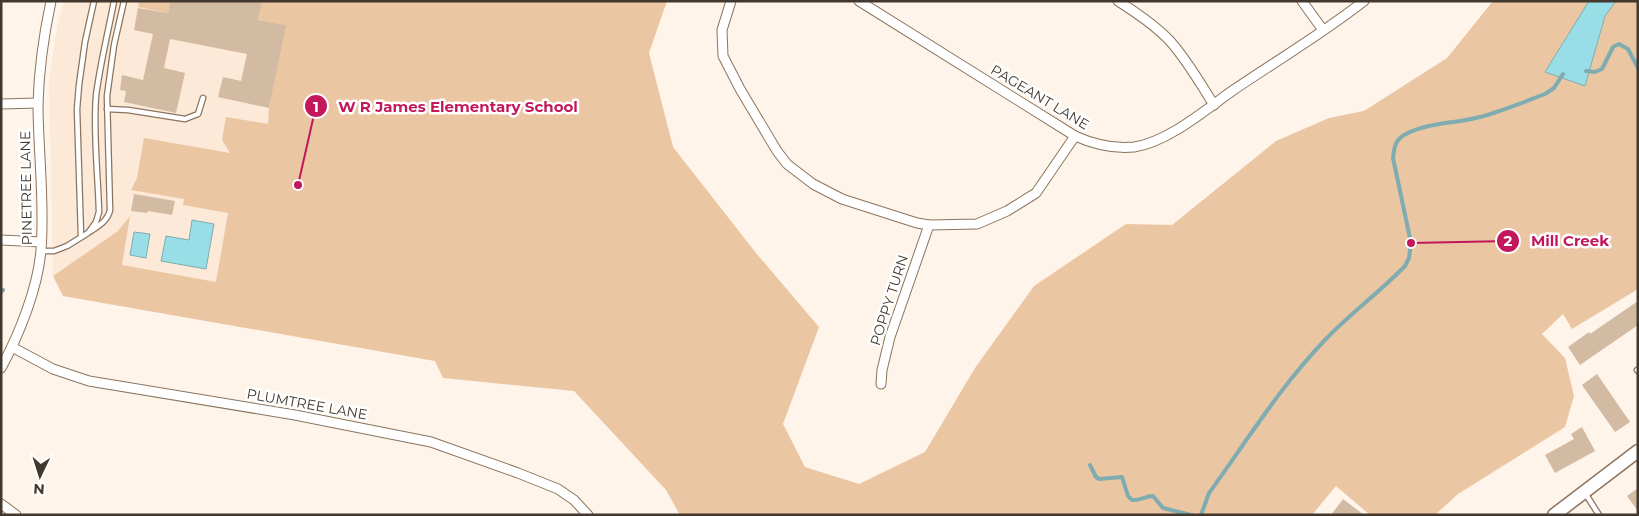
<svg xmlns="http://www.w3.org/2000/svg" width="1639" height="516" font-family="Montserrat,sans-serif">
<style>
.built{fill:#fde9d7}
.green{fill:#ebc6a3}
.water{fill:#99dee7;stroke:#7facb0}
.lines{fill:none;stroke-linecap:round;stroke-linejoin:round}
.stream{stroke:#7facb0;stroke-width:4}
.building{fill:#d3baa2}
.lane-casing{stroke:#8b745e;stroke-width:7}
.street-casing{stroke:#8b745e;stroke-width:11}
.secondary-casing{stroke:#8b745e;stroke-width:15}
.lane{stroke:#fff;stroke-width:4.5}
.street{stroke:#fff;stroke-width:9}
.secondary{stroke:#fff;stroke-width:12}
.labels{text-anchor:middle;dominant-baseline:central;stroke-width:5;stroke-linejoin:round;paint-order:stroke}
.street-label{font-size:14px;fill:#42382e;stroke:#fff}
.leader{fill:none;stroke:#c2185b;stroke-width:2}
.callout-dot{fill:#c2185b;stroke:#fff;stroke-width:2}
.mark-label{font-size:15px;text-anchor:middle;font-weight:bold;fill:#fff}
.callout-label{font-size:15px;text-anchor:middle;font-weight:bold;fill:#c2185b;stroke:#fff;stroke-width:5;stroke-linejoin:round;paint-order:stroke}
</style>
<rect width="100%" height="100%" fill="#fef4ea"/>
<polygon class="built" points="64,1 558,1 443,378 435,361 63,296 53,276 49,82 57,27"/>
<g class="green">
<polygon points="139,1 170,1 168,13 138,7"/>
<polygon points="262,1 667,1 649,53 673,147 756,253 819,327 783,424 805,467 859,484 925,452 975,368 1034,286 1126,224 1172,225 1276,141 1329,118 1364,111 1447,58 1493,1 1589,1 1545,72 1585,86 1605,16 1616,1 1638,1 1638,289 1572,329 1563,314 1542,334 1565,358 1574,396 1565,427 1458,494 1435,515 1370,515 1336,486 1312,515 680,515 666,490 574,391 443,378 435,361 63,296 53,276 118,231 130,216 122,265 216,282 228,213 183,205 184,199 131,190 137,178 144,138 230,153 222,140 226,117 268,124 269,108 285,25 258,20"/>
</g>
<g class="water">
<polygon points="1589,1 1616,1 1605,16 1585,86 1545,72"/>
<polygon points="192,220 214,224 206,269 161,261 166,236 189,240"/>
<polygon points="134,232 150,234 146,258 130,255"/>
</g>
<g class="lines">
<g class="stream">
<polyline points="1586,71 1595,72 1602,69 1613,47 1619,44 1628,49 1638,68"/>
<polyline points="1,292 3,290"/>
<path d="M1090,465l6,12 3,2 23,-2 6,19 4,4c8,1 13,-4 21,-4l10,12 28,7"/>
<path d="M1201,515l8,-22c37,-51 71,-106 115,-152 25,-27 55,-48 81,-75l4,-8 2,-15 -18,-85c1,-9 2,-18 11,-23 23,-13 51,-11 76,-18 22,-6 44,-15 65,-23l9,-6 9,-14"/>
</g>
</g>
<g class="building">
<polygon points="170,1 262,1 258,20 286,25 269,108 218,97 223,77 241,81 247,54 170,39 164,68 185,73 176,113 124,102 126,91 120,90 122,75 143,80 153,34 134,30 138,8 168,13"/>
<polygon points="134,194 175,201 172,215 148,211 147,213 131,211"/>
<polygon points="1638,301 1638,325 1580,365 1568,347 1589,332 1590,334"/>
<polygon points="1597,374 1630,422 1615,432 1582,385"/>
<polygon points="1582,427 1595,451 1555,473 1545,455 1574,439 1571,434"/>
<polygon points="1638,488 1638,511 1627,496"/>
<polygon points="1343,499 1364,515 1331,515"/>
</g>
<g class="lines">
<g class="lane-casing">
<g id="lane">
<polyline points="107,109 128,110 185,119 198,114 203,98"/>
<path d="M91,231c9,-6 17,-11 19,-21l-3,-114 7,-51 10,-44"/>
<polyline points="81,236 77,109 79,85 85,42 94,1"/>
<path d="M41,251h13l13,-5 21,-13 8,-11 3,-10c-1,-38 -6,-78 -3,-116 4,-32 12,-63 18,-95"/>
<polyline points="1637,370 1638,371"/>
<polyline points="1585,493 1599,515"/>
</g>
</g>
<g class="street-casing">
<g id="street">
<polyline points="731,1 722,30 723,56 740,89 777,151 787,164 813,184 842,199 917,223 929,225 977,224 1007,211 1036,193 1075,136"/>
<path d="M859,1l216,135c18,8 39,13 59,11 34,-5 71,-37 98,-56 44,-30 90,-57 132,-90"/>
<path d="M1118,1c19,12 37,24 52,40 17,19 30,42 44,64"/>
<polyline points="1302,1 1323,30"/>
<polyline points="1,104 38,103"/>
<polyline points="1,240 41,242"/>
<polyline points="12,347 53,369 89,381 295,415 431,442 518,473 558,489 574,500 588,515"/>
<path d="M1,368c18,-33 37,-80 40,-118 4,-49 -3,-98 -3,-147 1,-34 6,-69 13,-102"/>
<polyline points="881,384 882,370 890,337 929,225"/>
<polyline points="1,504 16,515"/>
</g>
</g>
<g class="secondary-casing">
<polyline id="secondary" points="1554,515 1638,451"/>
</g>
<use href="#lane" class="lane"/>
<use href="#street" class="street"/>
<use href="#secondary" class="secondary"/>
</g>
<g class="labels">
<g class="street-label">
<text transform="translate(1040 97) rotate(31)">PAGEANT LANE</text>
<text transform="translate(26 188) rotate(-91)">PINETREE LANE</text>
<text transform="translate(889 300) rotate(-72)">POPPY TURN</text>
<text transform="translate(307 404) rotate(10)">PLUMTREE LANE</text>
</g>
</g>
<path class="leader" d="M298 185L316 106M1411 243L1508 241"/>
<g class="callout-dot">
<circle cx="298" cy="185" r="5"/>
<circle cx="1411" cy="243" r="5"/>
<circle cx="316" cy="106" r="12"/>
<circle cx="1508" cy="241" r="12"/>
</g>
<g class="mark-label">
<text x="316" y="112">1</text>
<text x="1508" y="246">2</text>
</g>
<g class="callout-label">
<text x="458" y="112">W R James Elementary School</text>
<text x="1570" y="246">Mill Creek</text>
</g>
<rect width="1639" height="516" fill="none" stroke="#42382e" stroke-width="5"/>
<g transform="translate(40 476) rotate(184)" stroke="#ffffff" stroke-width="4" paint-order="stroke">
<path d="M0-4L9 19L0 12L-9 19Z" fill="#42382e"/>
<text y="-8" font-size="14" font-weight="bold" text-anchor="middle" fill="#42382e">N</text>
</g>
</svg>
